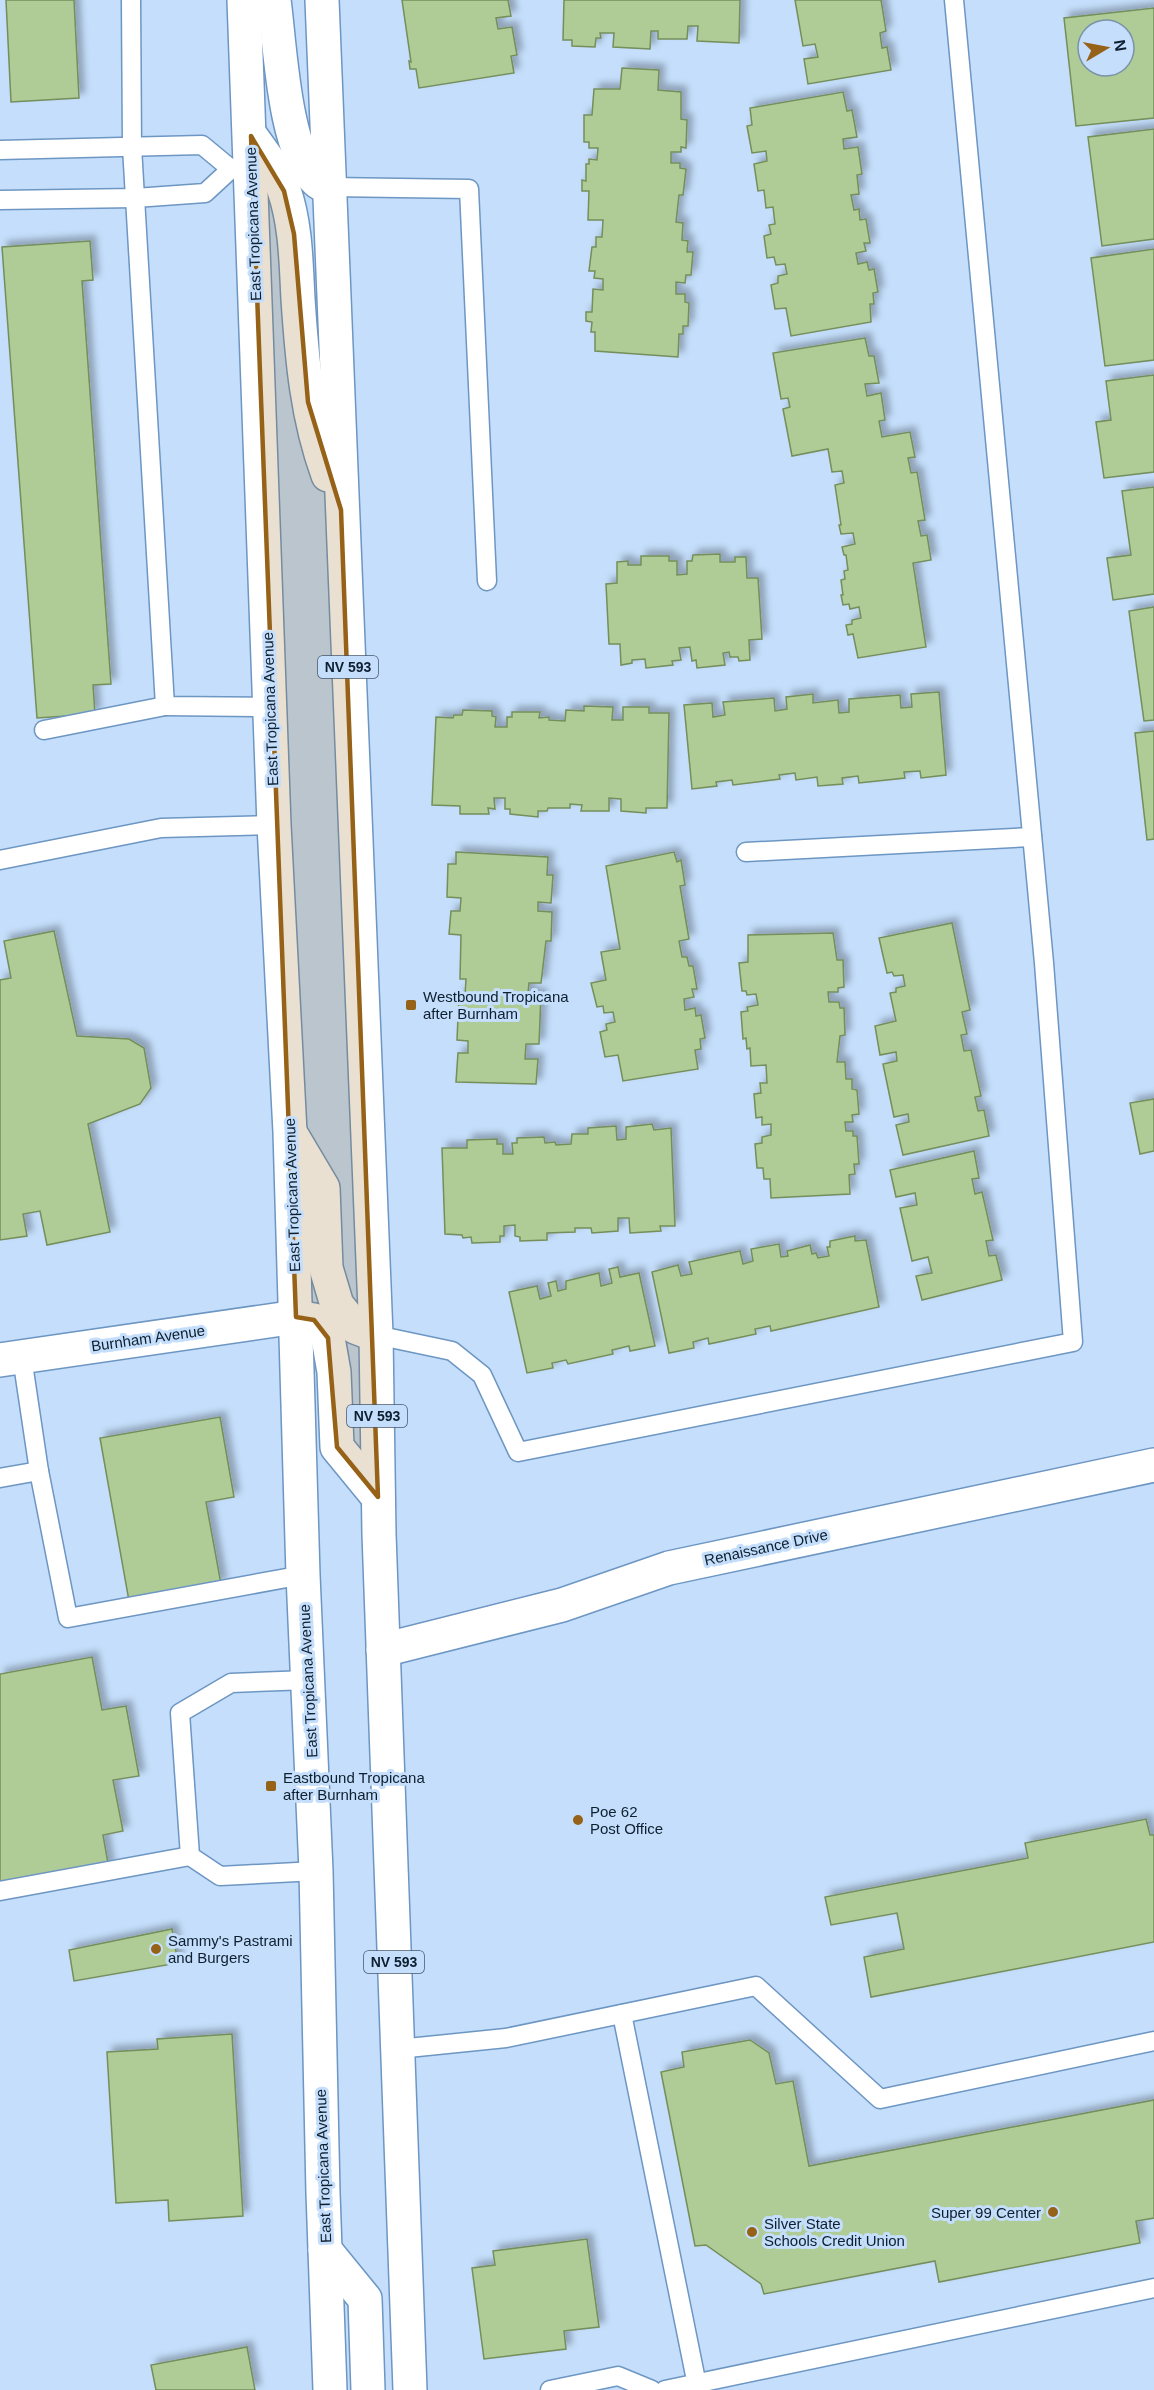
<svg xmlns="http://www.w3.org/2000/svg" width="1154" height="2390" font-family="Arial,sans-serif">
<style>
.building{fill:#afcc96;stroke:#748e5b;stroke-width:1.5;fill-rule:evenodd;filter:url(#shadow)}
.lines{fill:none;stroke-linecap:round;stroke-linejoin:round}
.service-casing{stroke:#6d96c2;stroke-width:21}
.minor-casing{stroke:#6d96c2;stroke-width:36}
.primary-casing{stroke:#6d96c2;stroke-width:36}
.service{stroke:#fff;stroke-width:18}
.minor{stroke:#fff;stroke-width:33}
.primary{stroke:#fff;stroke-width:33}
.marked{fill:#966217;fill-opacity:0.2;stroke:#966217;stroke-width:4.5;stroke-linejoin:round}
.poi-dot{fill:#966217;stroke:#c4defb;stroke-width:2}
.labels{text-anchor:middle;dominant-baseline:central;stroke-width:6;stroke-linejoin:round;paint-order:stroke}
.shield{fill:#c4defb;stroke:#45586c;stroke-width:1.5}
.shield-label{font-size:14px;font-weight:bold;fill:#0e1f2f}
.street-label{font-size:15px;fill:#0e1f2f;stroke:#c4defb}
.poi-label{font-size:15px;fill:#0e1f2f;stroke:#c4defb;text-anchor:start}
</style>
<defs>
<filter id="shadow"><feDropShadow dx="5.5" dy="-5.5" stdDeviation="3" flood-color="#0004"/></filter>
</defs>
<rect width="100%" height="100%" fill="#c4defb"/>
<g class="building">
<polygon points="6,0 74,0 79,98 11,102"/>
<polygon points="402,0 508,0 511,16 496,18 498,29 512,27 517,55 511,56 514,73 419,88 416,69 410,69 409,61 411,62"/>
<polygon points="564,0 740,0 739,43 697,41 698,26 688,26 687,39 658,39 658,31 651,31 650,49 613,47 614,33 600,33 601,38 596,38 595,47 572,46 572,40 563,40"/>
<polygon points="795,0 881,0 886,31 880,33 882,48 887,47 891,70 808,84 804,59 818,57 815,44 803,46"/>
<path d="M1154,8v110l-78,8 -12,-108zM1088,30h36v36h-36z"/>
<polygon points="622,68 659,70 658,90 681,92 681,119 687,120 686,148 681,147 681,152 671,152 671,163 680,163 680,168 686,169 683,195 679,195 676,222 683,223 682,240 688,241 687,252 693,252 691,275 686,275 685,283 676,282 676,294 685,294 685,302 689,303 688,326 683,326 683,334 679,334 678,357 595,351 595,332 591,332 592,322 586,321 586,312 592,312 593,289 603,290 603,279 594,278 595,271 589,271 592,247 596,247 596,237 602,237 603,220 588,220 589,191 582,191 582,180 586,181 586,164 589,164 589,159 597,160 598,148 589,148 589,142 584,142 584,115 592,115 594,89 620,89"/>
<polygon points="843,92 847,111 852,110 857,137 843,139 844,149 858,147 862,174 857,175 859,194 851,195 854,210 859,209 860,220 866,219 870,243 864,243 866,251 856,253 858,264 867,262 869,270 874,269 878,292 873,293 874,304 870,304 871,322 791,336 786,308 775,309 771,285 778,283 778,276 787,274 785,264 776,265 774,257 767,258 764,236 771,234 769,225 775,224 773,207 766,208 764,190 758,191 754,164 767,161 766,151 752,153 747,126 752,125 750,108"/>
<polygon points="1154,129 1154,239 1102,246 1088,137"/>
<polygon points="90,241 93,280 82,281 111,684 93,685 95,714 37,718 2,247"/>
<polygon points="1154,249 1154,360 1105,366 1091,258"/>
<polygon points="865,338 869,356 874,356 879,383 865,384 867,396 881,393 885,420 879,421 882,437 910,432 915,457 908,458 911,473 917,472 925,520 918,521 921,536 927,535 931,560 913,563 926,647 858,658 853,634 848,635 846,625 852,624 852,620 861,618 859,607 850,609 849,604 843,605 841,595 843,595 841,580 845,579 844,571 848,570 846,555 844,555 842,547 855,544 853,533 841,534 839,525 841,525 835,485 844,483 842,471 832,472 828,449 792,456 783,409 790,407 788,398 781,399 773,353"/>
<polygon points="1154,375 1154,472 1104,478 1096,422 1111,420 1106,381"/>
<polygon points="1154,487 1154,594 1113,600 1107,558 1131,555 1122,491"/>
<polygon points="720,554 720,562 735,562 735,557 746,557 747,578 758,578 762,639 749,640 750,660 739,661 738,657 730,657 729,652 723,653 725,665 697,668 696,660 692,661 690,647 679,648 681,660 672,661 673,665 646,668 645,659 632,660 632,663 621,665 620,644 609,644 606,584 617,583 617,562 628,561 628,565 641,565 641,556 669,556 669,561 677,561 677,575 687,574 687,561 692,561 693,555"/>
<polygon points="1154,607 1154,720 1144,721 1129,611"/>
<polygon points="939,692 946,775 921,778 920,771 904,772 905,778 859,783 858,776 842,778 843,784 818,786 817,777 796,780 795,773 779,775 780,779 733,785 732,780 716,782 717,786 692,789 684,705 712,703 713,717 725,715 723,702 774,698 775,711 787,709 786,697 813,694 813,703 838,700 839,713 849,712 849,699 900,695 901,708 912,707 911,694"/>
<polygon points="584,706 613,707 612,720 623,720 623,707 649,707 649,713 669,713 667,808 646,808 646,813 621,811 621,799 609,798 609,811 581,811 582,805 570,804 570,808 548,808 547,811 538,811 538,817 510,814 510,809 505,809 505,798 494,798 495,809 488,808 489,814 460,814 460,806 432,805 436,717 453,718 454,715 462,715 463,710 492,711 492,716 496,717 495,727 507,727 507,717 512,717 512,712 540,712 539,718 549,717 549,720 565,721 566,710 584,711"/>
<polygon points="1154,731 1154,839 1147,840 1135,733"/>
<polygon points="456,852 548,857 547,875 553,875 551,903 538,902 538,911 552,912 551,941 546,941 541,983 529,983 528,993 541,994 539,1044 526,1044 525,1059 538,1059 536,1084 456,1082 458,1053 468,1053 468,1041 457,1040 459,995 465,995 466,979 460,979 461,935 449,934 451,911 460,911 461,898 447,897 448,864 456,864"/>
<polygon points="674,852 677,862 681,860 685,885 680,886 689,939 679,941 682,957 687,957 689,966 693,966 697,989 692,989 694,997 684,999 685,1010 695,1008 696,1016 701,1015 705,1038 700,1039 701,1049 695,1050 698,1069 623,1081 618,1055 605,1057 600,1032 607,1030 606,1024 615,1022 613,1012 604,1013 603,1006 597,1007 591,983 606,980 601,952 620,949 606,866"/>
<polygon points="952,923 970,1010 962,1012 967,1034 961,1035 964,1051 971,1050 981,1096 975,1097 978,1111 984,1110 989,1136 903,1155 896,1125 909,1122 908,1114 894,1117 883,1064 897,1061 896,1052 880,1055 875,1026 896,1021 890,993 896,992 896,988 905,986 903,975 894,976 892,972 887,973 879,938"/>
<polygon points="54,931 77,1036 129,1039 144,1048 151,1088 140,1104 88,1124 110,1232 47,1245 40,1211 23,1214 27,1236 0,1240 0,980 11,978 4,941"/>
<polygon points="833,933 837,960 843,960 844,987 838,988 838,992 828,992 829,1002 839,1002 840,1008 844,1008 845,1035 840,1036 837,1062 845,1062 846,1079 852,1079 852,1089 857,1090 859,1114 852,1115 853,1122 845,1122 846,1131 853,1131 853,1136 857,1136 859,1164 854,1164 855,1174 849,1175 850,1194 771,1198 770,1179 764,1179 763,1168 757,1168 755,1144 762,1143 762,1137 771,1135 771,1124 762,1125 762,1117 756,1118 754,1094 761,1093 760,1083 767,1083 766,1065 751,1066 750,1048 747,1049 746,1038 743,1039 741,1012 748,1011 747,1007 758,1005 756,994 747,995 746,991 742,991 739,963 748,962 748,935"/>
<polygon points="1154,1099 1154,1151 1140,1154 1130,1103"/>
<polygon points="652,1124 654,1130 671,1128 675,1226 660,1226 661,1231 630,1233 629,1218 618,1218 618,1231 592,1233 591,1228 575,1228 575,1232 547,1233 547,1240 520,1241 520,1237 515,1236 515,1225 504,1226 504,1236 500,1236 500,1242 472,1243 471,1237 463,1238 462,1235 445,1234 442,1148 467,1148 467,1140 497,1139 497,1144 503,1144 503,1154 513,1154 512,1143 517,1143 517,1138 544,1137 545,1143 555,1142 556,1145 571,1144 572,1134 588,1134 588,1128 616,1126 617,1140 626,1139 626,1127"/>
<polygon points="974,1151 979,1178 972,1179 975,1194 982,1192 993,1240 986,1241 989,1256 996,1255 1002,1280 922,1300 916,1276 932,1273 928,1257 912,1261 900,1208 917,1205 915,1193 896,1197 890,1170"/>
<polygon points="855,1236 855,1241 866,1240 879,1307 771,1331 770,1326 755,1329 756,1334 709,1344 708,1338 693,1342 694,1348 669,1353 652,1272 678,1265 681,1276 692,1274 689,1262 740,1251 743,1264 753,1261 751,1249 779,1244 781,1257 788,1256 787,1251 810,1245 812,1254 816,1253 818,1258 829,1256 827,1247 830,1247 830,1241"/>
<polygon points="618,1267 620,1277 639,1273 655,1346 630,1351 629,1346 612,1350 613,1354 568,1364 566,1360 552,1363 553,1368 527,1373 509,1292 537,1286 540,1299 551,1296 548,1283 556,1281 558,1291 566,1289 566,1281 599,1273 601,1286 612,1283 609,1269"/>
<polygon points="220,1417 234,1497 206,1502 221,1584 129,1601 100,1438"/>
<polygon points="92,1657 102,1710 126,1706 139,1776 113,1780 123,1831 103,1835 109,1869 0,1889 0,1674"/>
<polygon points="1146,1819 1150,1835 1154,1835 1154,1942 871,1997 864,1957 904,1949 897,1913 831,1925 825,1897 1028,1858 1025,1843"/>
<polygon points="172,1929 178,1963 74,1981 69,1950"/>
<polygon points="232,2034 243,2216 169,2221 168,2200 116,2203 107,2052 158,2049 157,2039"/>
<polygon points="750,2040 769,2053 776,2084 793,2081 809,2166 1154,2100 1154,2218 1136,2221 1140,2243 939,2282 935,2261 764,2294 761,2284 706,2245 695,2246 661,2072 684,2067 682,2052"/>
<polygon points="587,2239 599,2327 564,2331 566,2349 484,2359 472,2268 495,2265 493,2251"/>
<polygon points="247,2347 255,2390 156,2390 151,2365"/>
</g>
<g class="lines">
<g class="service-casing">
<g id="service">
<polyline points="131,0 132,147 165,706 269,707"/>
<polyline points="0,150 202,145 231,169 250,169"/>
<polyline points="330,187 469,189 487,581"/>
<polyline points="0,200 135,198 205,193 231,169"/>
<polyline points="44,730 165,706"/>
<polyline points="746,852 1032,837"/>
<polyline points="0,860 161,828 274,825"/>
<polyline points="376,1335 452,1351 482,1375 518,1452 1073,1342 1044,963 954,0"/>
<polyline points="22,1357 39,1471 68,1618 303,1575"/>
<polyline points="0,1478 39,1471"/>
<polyline points="308,1680 231,1683 180,1713 190,1856 220,1876 316,1871"/>
<polyline points="0,1891 190,1856"/>
<polyline points="622,2014 698,2390"/>
<polyline points="398,2049 506,2038 756,1986 880,2099 1154,2041"/>
<polyline points="550,2390 618,2376 652,2390"/>
<polyline points="665,2390 1154,2288"/>
</g>
</g>
<g class="minor-casing">
<g id="minor">
<polyline points="0,1360 296,1317"/>
<polyline points="383,1650 562,1605 669,1568 1154,1465"/>
</g>
</g>
<g class="primary-casing">
<g id="primary">
<polyline points="244,0 274,825 290,1132 303,1575 316,1871 323,2193 330,2390"/>
<path d="M274,0c6,44 10,152 43,181 3,3 9,5 13,6"/>
<polyline points="322,0 376,1335 379,1534 410,2390"/>
<path d="M251,136c12,17 26,34 33,54 12,35 12,73 14,109 4,60 9,119 30,176"/>
<polyline points="291,1134 323,1188 326,1268 337,1305 355,1327 376,1335"/>
<polyline points="296,1317 314,1320 328,1338 334,1372 337,1447 378,1497"/>
<polyline points="325,2250 365,2299 368,2390"/>
</g>
</g>
<use href="#service" class="service"/>
<use href="#minor" class="minor"/>
<use href="#primary" class="primary"/>
</g>
<path class="marked" d="M251,136l33,55 10,43 14,168 33,108 37,987 -41,-50 -9,-109 -14,-18 -18,-3z"/>
<g class="poi-dot">
<rect x="405" y="999" width="12" height="12" rx="3"/>
<rect x="265" y="1780" width="12" height="12" rx="3"/>
<circle cx="578" cy="1820" r="6"/>
<circle cx="156" cy="1949" r="6"/>
<circle cx="1053" cy="2212" r="6"/>
<circle cx="752" cy="2232" r="6"/>
</g>
<g class="labels">
<g class="shield">
<rect x="318" y="656" width="60" height="22" rx="4.5"/>
<rect x="347" y="1405" width="60" height="22" rx="4.5"/>
<rect x="364" y="1951" width="60" height="22" rx="4.5"/>
</g>
<g class="shield-label">
<text x="348" y="667">NV 593</text>
<text x="377" y="1416">NV 593</text>
<text x="394" y="1962">NV 593</text>
</g>
<g class="street-label">
<text transform="translate(253 224) rotate(-92)">East Tropicana Avenue</text>
<text transform="translate(270 709) rotate(-92)">East Tropicana Avenue</text>
<text transform="translate(292 1195) rotate(-92)">East Tropicana Avenue</text>
<text transform="translate(148 1338) rotate(-8)">Burnham Avenue</text>
<text transform="translate(766 1547) rotate(-12)">Renaissance Drive</text>
<text transform="translate(308 1681) rotate(-93)">East Tropicana Avenue</text>
<text transform="translate(323 2166) rotate(-92)">East Tropicana Avenue</text>
</g>
<g class="poi-label">
<text x="423" y="996">Westbound Tropicana<tspan x="423" dy="17">after Burnham</tspan></text>
<text x="283" y="1777">Eastbound Tropicana<tspan x="283" dy="17">after Burnham</tspan></text>
<text x="590" y="1811">Poe 62<tspan x="590" dy="17">Post Office</tspan></text>
<text x="168" y="1940">Sammy's Pastrami<tspan x="168" dy="17">and Burgers</tspan></text>
<text x="1041" y="2212" text-anchor="end">Super 99 Center</text>
<text x="764" y="2223">Silver State<tspan x="764" dy="17">Schools Credit Union</tspan></text>
</g>
</g>
<g transform="translate(1106 48) rotate(80)"><circle r="28" fill="#c4defb" stroke="#7b92a9" stroke-width="1.5"/>
<path d="M0-4.5L10 22L0 15L-10 22Z" fill="#966217"/>
<text y="-9" font-size="16" font-weight="bold" text-anchor="middle" fill="#0e1f2f">N</text>
</g>
</svg>
